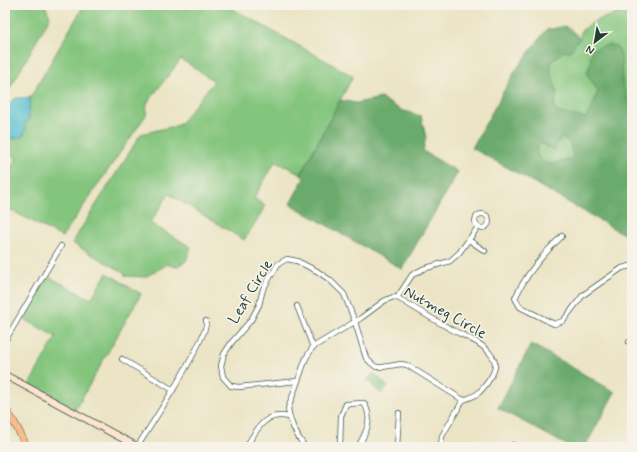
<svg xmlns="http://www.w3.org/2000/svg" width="637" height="452" font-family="Mynerve,sans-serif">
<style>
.green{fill:#83c57d;stroke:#518158}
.forest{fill:#6aaa6c;stroke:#447450;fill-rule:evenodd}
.water{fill:#55bed2;stroke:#3a7e83}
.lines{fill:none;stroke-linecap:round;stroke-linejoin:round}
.street-casing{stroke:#3e564a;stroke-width:6}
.secondary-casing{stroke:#3e564a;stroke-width:8}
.primary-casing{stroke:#3e564a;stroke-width:8}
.street{stroke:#fff;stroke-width:4.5}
.secondary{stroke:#fde4d0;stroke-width:6}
.primary{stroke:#f9bc8a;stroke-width:7}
.labels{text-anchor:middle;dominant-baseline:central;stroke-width:3.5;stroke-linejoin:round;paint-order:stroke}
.street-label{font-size:15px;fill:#1f3d34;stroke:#f7f3e8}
</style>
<rect width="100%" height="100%" fill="#f7f3e8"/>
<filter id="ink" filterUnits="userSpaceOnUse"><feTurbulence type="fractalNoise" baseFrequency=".025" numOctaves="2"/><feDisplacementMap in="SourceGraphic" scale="8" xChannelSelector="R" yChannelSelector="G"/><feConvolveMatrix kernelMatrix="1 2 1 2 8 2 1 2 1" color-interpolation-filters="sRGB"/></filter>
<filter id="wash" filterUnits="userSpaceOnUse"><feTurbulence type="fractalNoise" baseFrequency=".012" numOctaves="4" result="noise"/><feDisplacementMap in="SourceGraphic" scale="16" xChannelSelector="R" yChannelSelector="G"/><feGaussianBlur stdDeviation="0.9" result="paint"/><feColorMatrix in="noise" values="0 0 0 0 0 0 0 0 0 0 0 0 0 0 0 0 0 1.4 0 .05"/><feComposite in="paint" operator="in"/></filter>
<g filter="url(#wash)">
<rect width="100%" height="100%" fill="#ebe4c5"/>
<g class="green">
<polygon points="5,5 45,5 50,17 5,97"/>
<polygon points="84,5 226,5 353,76 301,174 290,168 275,162 254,198 265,206 257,220 244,240 169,194 150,223 191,247 186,261 176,267 168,264 145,277 126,276 121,271 72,243 141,134 179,125 214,81 181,59 147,103 146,115 62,237 5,207 5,180 16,158 5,150 6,139 22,137 26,129 23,124 25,122 27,122 29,119 30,98"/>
<path d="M618,13l14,3v93c-5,-8 -9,-18 -10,-27 -2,-14 3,-22 -6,-34l-25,14 -4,11 11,18 -5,14 -7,13 -28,-5 -4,-6 3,-15 -6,-19v-11l11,-10 18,-14 1,-7 14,-10z"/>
<path d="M562,138c9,2 10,12 11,20 -15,5 -31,13 -37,-8l5,-8 7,6 7,-2z"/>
<polygon points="107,273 141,294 75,410 29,385 56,337 22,318 47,276 91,299"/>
<polygon points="374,373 388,387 381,394 367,380"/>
</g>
<g class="forest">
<path d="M566,26l14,12 -10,13 -8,1 -11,10v11l6,19 -3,15 4,6 28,5 7,-13 5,-14 -11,-18 4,-10 -1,-5 3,-9c5,-1 10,-3 15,-4 19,-1 12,27 14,37 2,9 6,19 10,27v130l-108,-62 -52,-29 43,-77 31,-41zM562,138c9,2 10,12 11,20 -15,5 -32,13 -37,-8l5,-8 13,9 3,-9z"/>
<polygon points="381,98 401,110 421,116 426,137 423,151 458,172 402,269 290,204 304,178 301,174 340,100 356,103"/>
<polygon points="531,344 615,392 585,447 570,447 498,408"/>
</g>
<path class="water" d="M16,98h14l-2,23 -3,1 -1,3 2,4 -4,8 -17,2c0,-17 -4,-30 11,-41z"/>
</g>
<g filter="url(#ink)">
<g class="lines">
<g class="street-casing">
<g id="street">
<circle cx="482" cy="221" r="7"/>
<path d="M562,236c-19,18 -36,38 -47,62l5,9 34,17 9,-3 20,-26 39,-27 8,-2 2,2"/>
<polyline points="469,240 485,251"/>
<polyline points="397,298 412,275 423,269 450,261 459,253 478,227"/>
<polyline points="297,306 313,347"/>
<polyline points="5,341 61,246"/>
<polyline points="629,342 632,343"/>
<polyline points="122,359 173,390"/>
<polyline points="297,381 239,387 231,386 223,377 221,366 224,354 232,342 251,320 259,305 263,289 278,264 287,259 297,261 317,271 330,280 344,294 355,322 366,358 371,363 376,367 383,367 401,364 407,365 463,400 442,436 441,447"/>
<path d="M137,447c11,-17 73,-112 69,-126"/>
<path d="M246,447c12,-19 18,-35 43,-30"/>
<path d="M305,447c-9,-12 -15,-24 -17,-38l18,-51 7,-11 48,-29 23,-17 9,-4 5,1c17,10 34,21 51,30 12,7 28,12 38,22 3,3 7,9 8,13 1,5 -3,13 -6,17 -8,12 -12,16 -26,20"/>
<path d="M340,447l1,-31 5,-12 18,-1c10,17 2,29 -6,44"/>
<polyline points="397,447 399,413"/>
<polyline points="512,447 513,445"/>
</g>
</g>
<g class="secondary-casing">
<polyline id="secondary" points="5,375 138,447"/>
</g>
<g class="primary-casing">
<polyline id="primary" points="5,409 14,422 27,447"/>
</g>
<use href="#street" class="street"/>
<use href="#secondary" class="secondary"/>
<use href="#primary" class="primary"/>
</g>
</g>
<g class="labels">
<g class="street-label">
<text transform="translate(251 292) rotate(-59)">Leaf Circle</text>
<text transform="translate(445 313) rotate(29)">Nutmeg Circle</text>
</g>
</g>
<rect width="637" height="452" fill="none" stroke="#f7f3e8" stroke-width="20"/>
<g transform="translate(595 42) rotate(211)" stroke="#f7f3e8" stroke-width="3" paint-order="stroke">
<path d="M0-3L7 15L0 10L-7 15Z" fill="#1f3d34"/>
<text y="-6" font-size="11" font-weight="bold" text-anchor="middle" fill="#1f3d34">N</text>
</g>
</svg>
